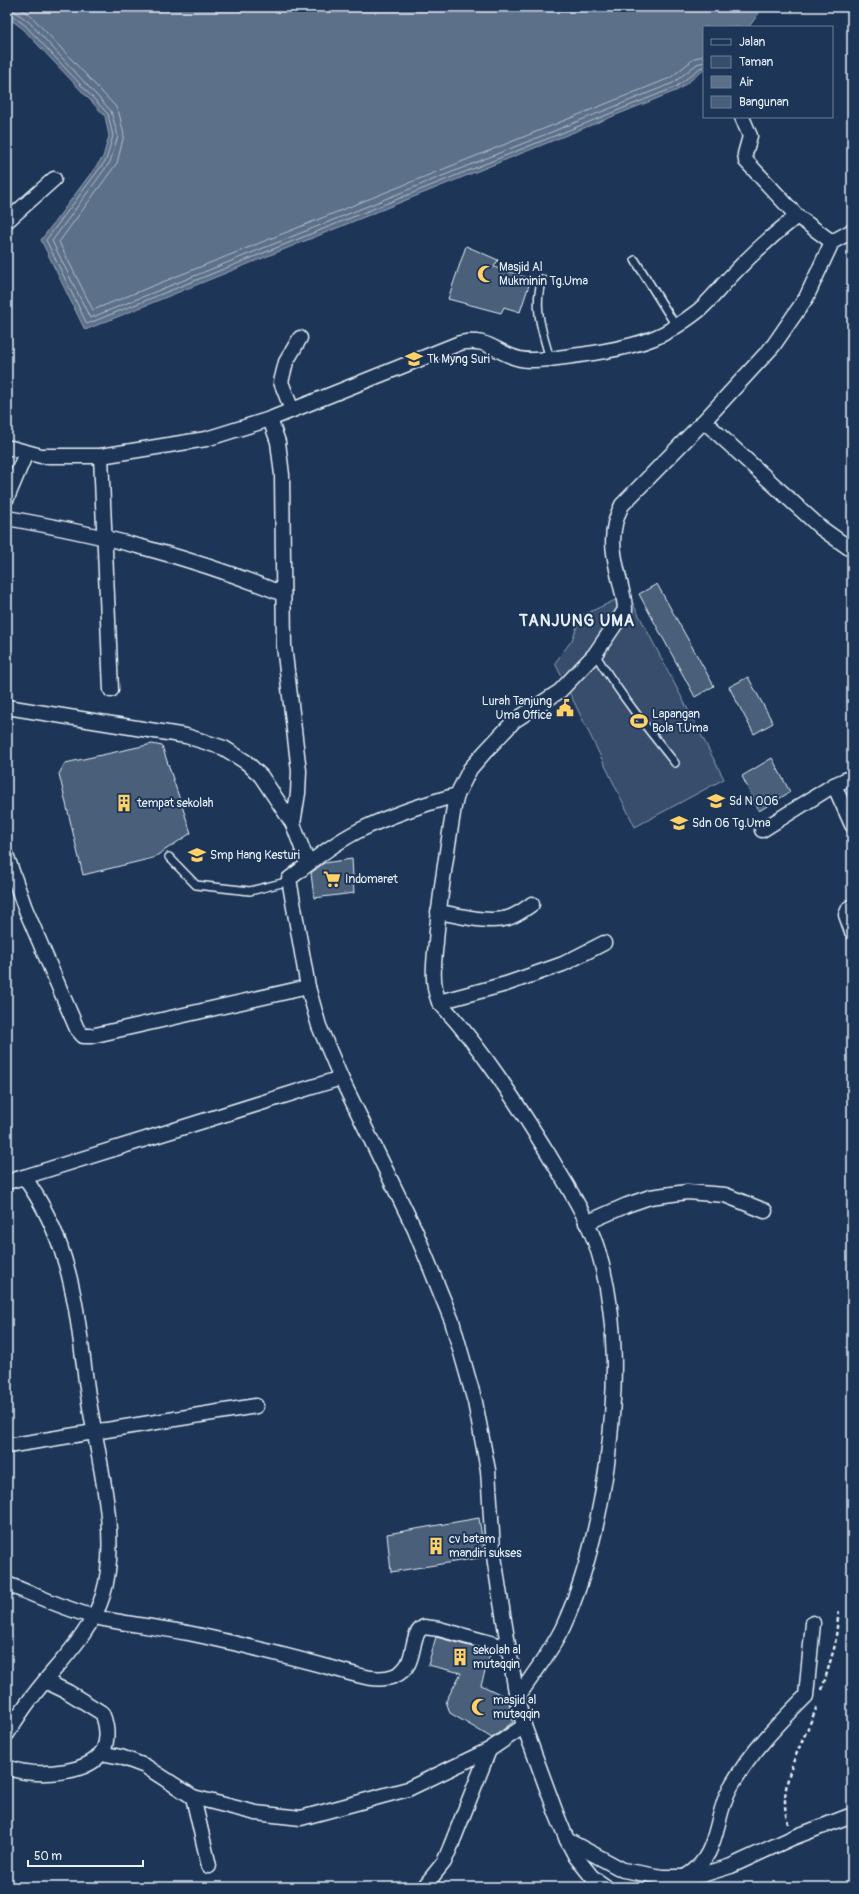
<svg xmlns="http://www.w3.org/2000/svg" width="859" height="1894" font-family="Pangolin,sans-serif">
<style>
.green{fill:#374d6c;stroke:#909fb2}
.water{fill:#5d7089;stroke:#95a4b5}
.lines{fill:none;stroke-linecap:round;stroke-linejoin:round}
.shore{stroke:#b0bdcc;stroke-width:1}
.building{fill:#495e7a;stroke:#e8f1f8}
.lane-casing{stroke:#e8f1f8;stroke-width:10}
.street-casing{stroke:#e8f1f8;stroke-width:17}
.path{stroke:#e8f1f8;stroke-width:2.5;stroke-dasharray:4 3;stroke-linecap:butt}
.lane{stroke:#1d3557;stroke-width:7}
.street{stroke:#1d3557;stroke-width:14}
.labels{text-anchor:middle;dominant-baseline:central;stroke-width:4;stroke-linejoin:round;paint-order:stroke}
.poi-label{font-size:12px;fill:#e8f1f8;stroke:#1d3557;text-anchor:start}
.district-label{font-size:16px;font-weight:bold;letter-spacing:1px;fill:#e8f1f8;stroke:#1d3557}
</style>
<rect width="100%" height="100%" fill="#1d3557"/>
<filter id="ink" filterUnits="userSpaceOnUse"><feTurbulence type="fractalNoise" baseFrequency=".025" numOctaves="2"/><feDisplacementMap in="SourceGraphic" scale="8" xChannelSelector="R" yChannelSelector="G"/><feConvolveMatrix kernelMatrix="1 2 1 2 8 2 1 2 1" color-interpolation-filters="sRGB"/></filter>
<g filter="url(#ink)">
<polygon class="green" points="628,594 724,779 635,827 555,663 572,640 581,616"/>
<polygon class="water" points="7,7 763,7 749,27 704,27 704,70 678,90 85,330 41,240 103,157 109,136 105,116 22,28 7,17"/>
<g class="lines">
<g class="shore">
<polyline points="19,7 33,18 115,106 119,113 124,135 117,163 59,242 93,310 670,78 695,58 704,56"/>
<polyline points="7,9 13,10 29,22 111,111 118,136 110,162 52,241 90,318 673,83 697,64 704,62"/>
<polyline points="7,14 11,15 25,25 108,114 113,136 106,160 46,240 87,324 676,87 700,68 704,67"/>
</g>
</g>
<g class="building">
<polygon points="466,246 498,260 494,267 531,279 520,312 504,307 501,313 448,299"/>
<polygon points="657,584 714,686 695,697 639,594"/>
<polygon points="748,677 773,723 754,734 729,687"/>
<polygon points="152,744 162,746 191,833 153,858 83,875 59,774 65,763"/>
<polygon points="772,758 790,792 759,811 742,776"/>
<polygon points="352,859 354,893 314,898 311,873 324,863"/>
<polygon points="479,1518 485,1557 391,1572 387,1534"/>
<polygon points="436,1637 491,1652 481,1685 508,1698 513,1722 492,1738 450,1713 446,1701 461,1673 428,1665"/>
</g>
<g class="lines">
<g class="lane-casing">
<g id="lane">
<polyline points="635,260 676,326"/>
<path d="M542,279c-9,28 0,52 8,80"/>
<path d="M595,654c24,39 52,74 80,109"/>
<polyline points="169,857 196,885 250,891 282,883 289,879"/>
</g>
</g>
<g class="street-casing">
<g id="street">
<polyline points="742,117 750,136 745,154 746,161 797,216"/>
<polyline points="7,221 54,179"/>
<polyline points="292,410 281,382 286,362 300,338"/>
<polyline points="270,419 278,442 282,475 284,646 299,771 298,793 293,824 308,864"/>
<polyline points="704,421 821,528 852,550"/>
<path d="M11,448l30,8h60l105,-17 64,-20 190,-76c29,-6 35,10 60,16 9,2 20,1 30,0 32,-4 74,-9 104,-21 15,-6 31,-17 44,-27 13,-11 24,-26 36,-38 19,-20 41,-40 63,-57l35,26"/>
<polyline points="101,456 111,690"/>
<polyline points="7,498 26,453"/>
<path d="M7,518c96,17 186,39 276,76"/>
<polyline points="7,707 186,736 224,748 246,762 261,776 293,824"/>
<polyline points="834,785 852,777"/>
<path d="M457,795l-3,12c-7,45 -15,89 -18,135 -2,20 -5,41 3,60 43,46 77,100 110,153 18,31 40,64 50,99 20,69 17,140 8,210 -8,56 -20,111 -44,163 -12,25 -30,47 -46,71"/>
<polyline points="762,830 834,785 852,825"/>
<polyline points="7,857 25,908 77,1029 83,1036 91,1036 308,987"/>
<polyline points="852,907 849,908 846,915 852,932"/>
<path d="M438,912c21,3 49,12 70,6 9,-3 17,-9 24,-14"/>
<polyline points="439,1002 506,984 563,964 604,943"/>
<polyline points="24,1177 341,1078"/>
<path d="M7,1182l17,-5c18,25 31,51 40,81 14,44 17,91 24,137 9,60 33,142 15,200 -12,39 -46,69 -70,101 -10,12 -18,25 -26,38"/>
<polyline points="586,1223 627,1205 650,1197 687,1192 725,1195 765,1211"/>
<polyline points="7,1446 256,1406"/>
<path d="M7,1584c28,11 58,25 88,33 30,7 62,10 93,16 48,10 96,22 144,35 19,5 43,15 62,8 26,-10 13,-41 30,-49l15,2 70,19"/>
<polyline points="101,1753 121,1757 145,1766 193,1797 256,1813 301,1818 408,1789 489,1750 524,1726"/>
<path d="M7,1767c23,10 69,8 89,-8 14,-11 12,-32 6,-46l-34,-21 -23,-11"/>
<polyline points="193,1797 209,1866"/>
<polyline points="567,1840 623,1870 662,1877 684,1877 702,1875 731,1866 792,1838 852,1815"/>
<path d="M686,1876c34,-19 28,-59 44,-88 20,-35 48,-64 76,-92l7,-73"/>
<polyline points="424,1887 444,1862 450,1848 489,1750"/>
<path d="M606,1887l-14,-10 -16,-20 -9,-17 -11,-27 -32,-87 -7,-28 -18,-108 -6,-41 -5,-79 -13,-68 -23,-81 -37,-91 -74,-152 -22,-52 -11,-39 -19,-108c23,-18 45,-36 71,-49 31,-15 64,-26 97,-35l13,-26 14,-16 30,-32 46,-30 35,-37 30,-44c0,-9 -3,-19 -5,-28 -7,-28 -12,-50 2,-77l82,-84 69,-75 33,-48 26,-56 20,-11"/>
</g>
</g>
<g class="path">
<polyline points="822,1690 835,1645 839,1609"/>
<path d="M788,1824c-12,-43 15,-79 29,-118"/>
</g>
<use href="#lane" class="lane"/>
<use href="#street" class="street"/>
</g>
</g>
<defs>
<g id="mosque-bare" transform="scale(1.38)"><path d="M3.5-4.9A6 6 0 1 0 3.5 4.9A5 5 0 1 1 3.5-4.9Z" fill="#ffd166" stroke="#1d3557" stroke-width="2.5" paint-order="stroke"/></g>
<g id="school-bare" transform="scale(1.38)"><path d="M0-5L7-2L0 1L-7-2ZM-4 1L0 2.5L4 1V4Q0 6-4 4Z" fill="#ffd166" stroke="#1d3557" stroke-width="2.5" paint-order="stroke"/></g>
<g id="civic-bare" transform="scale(1.38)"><path d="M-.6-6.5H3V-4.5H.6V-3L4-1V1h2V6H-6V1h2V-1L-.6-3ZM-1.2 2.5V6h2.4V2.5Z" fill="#ffd166" stroke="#1d3557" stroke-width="2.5" paint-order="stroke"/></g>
<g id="stadium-bare" transform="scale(1.38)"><path d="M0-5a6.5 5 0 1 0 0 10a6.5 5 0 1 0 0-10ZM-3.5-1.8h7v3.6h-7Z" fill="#ffd166" stroke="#1d3557" stroke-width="2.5" paint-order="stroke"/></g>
<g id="building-bare" transform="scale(1.38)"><path d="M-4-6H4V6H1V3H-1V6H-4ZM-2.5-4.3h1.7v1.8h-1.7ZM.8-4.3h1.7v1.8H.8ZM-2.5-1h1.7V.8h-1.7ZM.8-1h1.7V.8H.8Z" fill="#ffd166" stroke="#1d3557" stroke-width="2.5" paint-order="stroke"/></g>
<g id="supermarket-bare" transform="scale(1.38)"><path d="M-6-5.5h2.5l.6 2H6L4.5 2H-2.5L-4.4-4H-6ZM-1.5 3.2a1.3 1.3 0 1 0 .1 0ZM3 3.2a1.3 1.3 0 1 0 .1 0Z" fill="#ffd166" stroke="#1d3557" stroke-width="2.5" paint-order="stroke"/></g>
</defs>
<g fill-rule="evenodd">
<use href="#mosque-bare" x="486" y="274"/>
<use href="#school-bare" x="414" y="359"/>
<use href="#civic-bare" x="565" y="708"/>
<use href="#stadium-bare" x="639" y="721"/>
<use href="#school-bare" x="716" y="801"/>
<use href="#building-bare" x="124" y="803"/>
<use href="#school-bare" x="679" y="823"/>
<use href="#school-bare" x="197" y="855"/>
<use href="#supermarket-bare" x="332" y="879"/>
<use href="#building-bare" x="436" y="1546"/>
<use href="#building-bare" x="460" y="1657"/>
<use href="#mosque-bare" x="480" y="1707"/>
</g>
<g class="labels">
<g class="poi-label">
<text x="499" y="267">Masjid Al<tspan x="499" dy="14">Mukminin Tg.Uma</tspan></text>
<text x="427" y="359">Tk Myng Suri</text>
<text x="552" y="701" text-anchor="end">Lurah Tanjung<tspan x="552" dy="14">Uma Office</tspan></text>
<text x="652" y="714">Lapangan<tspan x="652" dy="14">Bola T.Uma</tspan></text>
<text x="729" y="801">Sd N 006</text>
<text x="137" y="803">tempat sekolah</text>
<text x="692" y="823">Sdn 06 Tg.Uma</text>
<text x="210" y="855">Smp Hang Kesturi</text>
<text x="345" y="879">Indomaret</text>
<text x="449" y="1539">cv batam<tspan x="449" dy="14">mandiri sukses</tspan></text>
<text x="473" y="1650">sekolah al<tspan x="473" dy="14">mutaqqin</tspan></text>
<text x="493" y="1700">masjid al<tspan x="493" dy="14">mutaqqin</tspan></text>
</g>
<g class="district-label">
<text x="577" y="621">TANJUNG UMA</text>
</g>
</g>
<rect width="859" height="1894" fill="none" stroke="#1d3557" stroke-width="24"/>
<rect x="12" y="12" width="835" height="1870" fill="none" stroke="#e8f1f8" stroke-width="1.5" filter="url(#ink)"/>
<rect x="703" y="26" width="130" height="92" fill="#1d3557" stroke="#6e8097"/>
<rect x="711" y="39" width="20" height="6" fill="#1d3557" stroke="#6e8097"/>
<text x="739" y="46" font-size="12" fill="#e8f1f8">Jalan</text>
<rect x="711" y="56" width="20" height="12" fill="#374d6c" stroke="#6e8097"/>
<text x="739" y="66" font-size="12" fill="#e8f1f8">Taman</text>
<rect x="711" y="76" width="20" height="12" fill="#5d7089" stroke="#6e8097"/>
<text x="739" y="86" font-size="12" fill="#e8f1f8">Air</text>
<rect x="711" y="96" width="20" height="12" fill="#495e7a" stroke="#6e8097"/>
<text x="739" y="106" font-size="12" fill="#e8f1f8">Bangunan</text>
<path d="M28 1860v6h115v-6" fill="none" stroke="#e8f1f8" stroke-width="2"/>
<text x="34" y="1860" font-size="12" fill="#e8f1f8" stroke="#1d3557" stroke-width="3" paint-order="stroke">50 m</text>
</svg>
